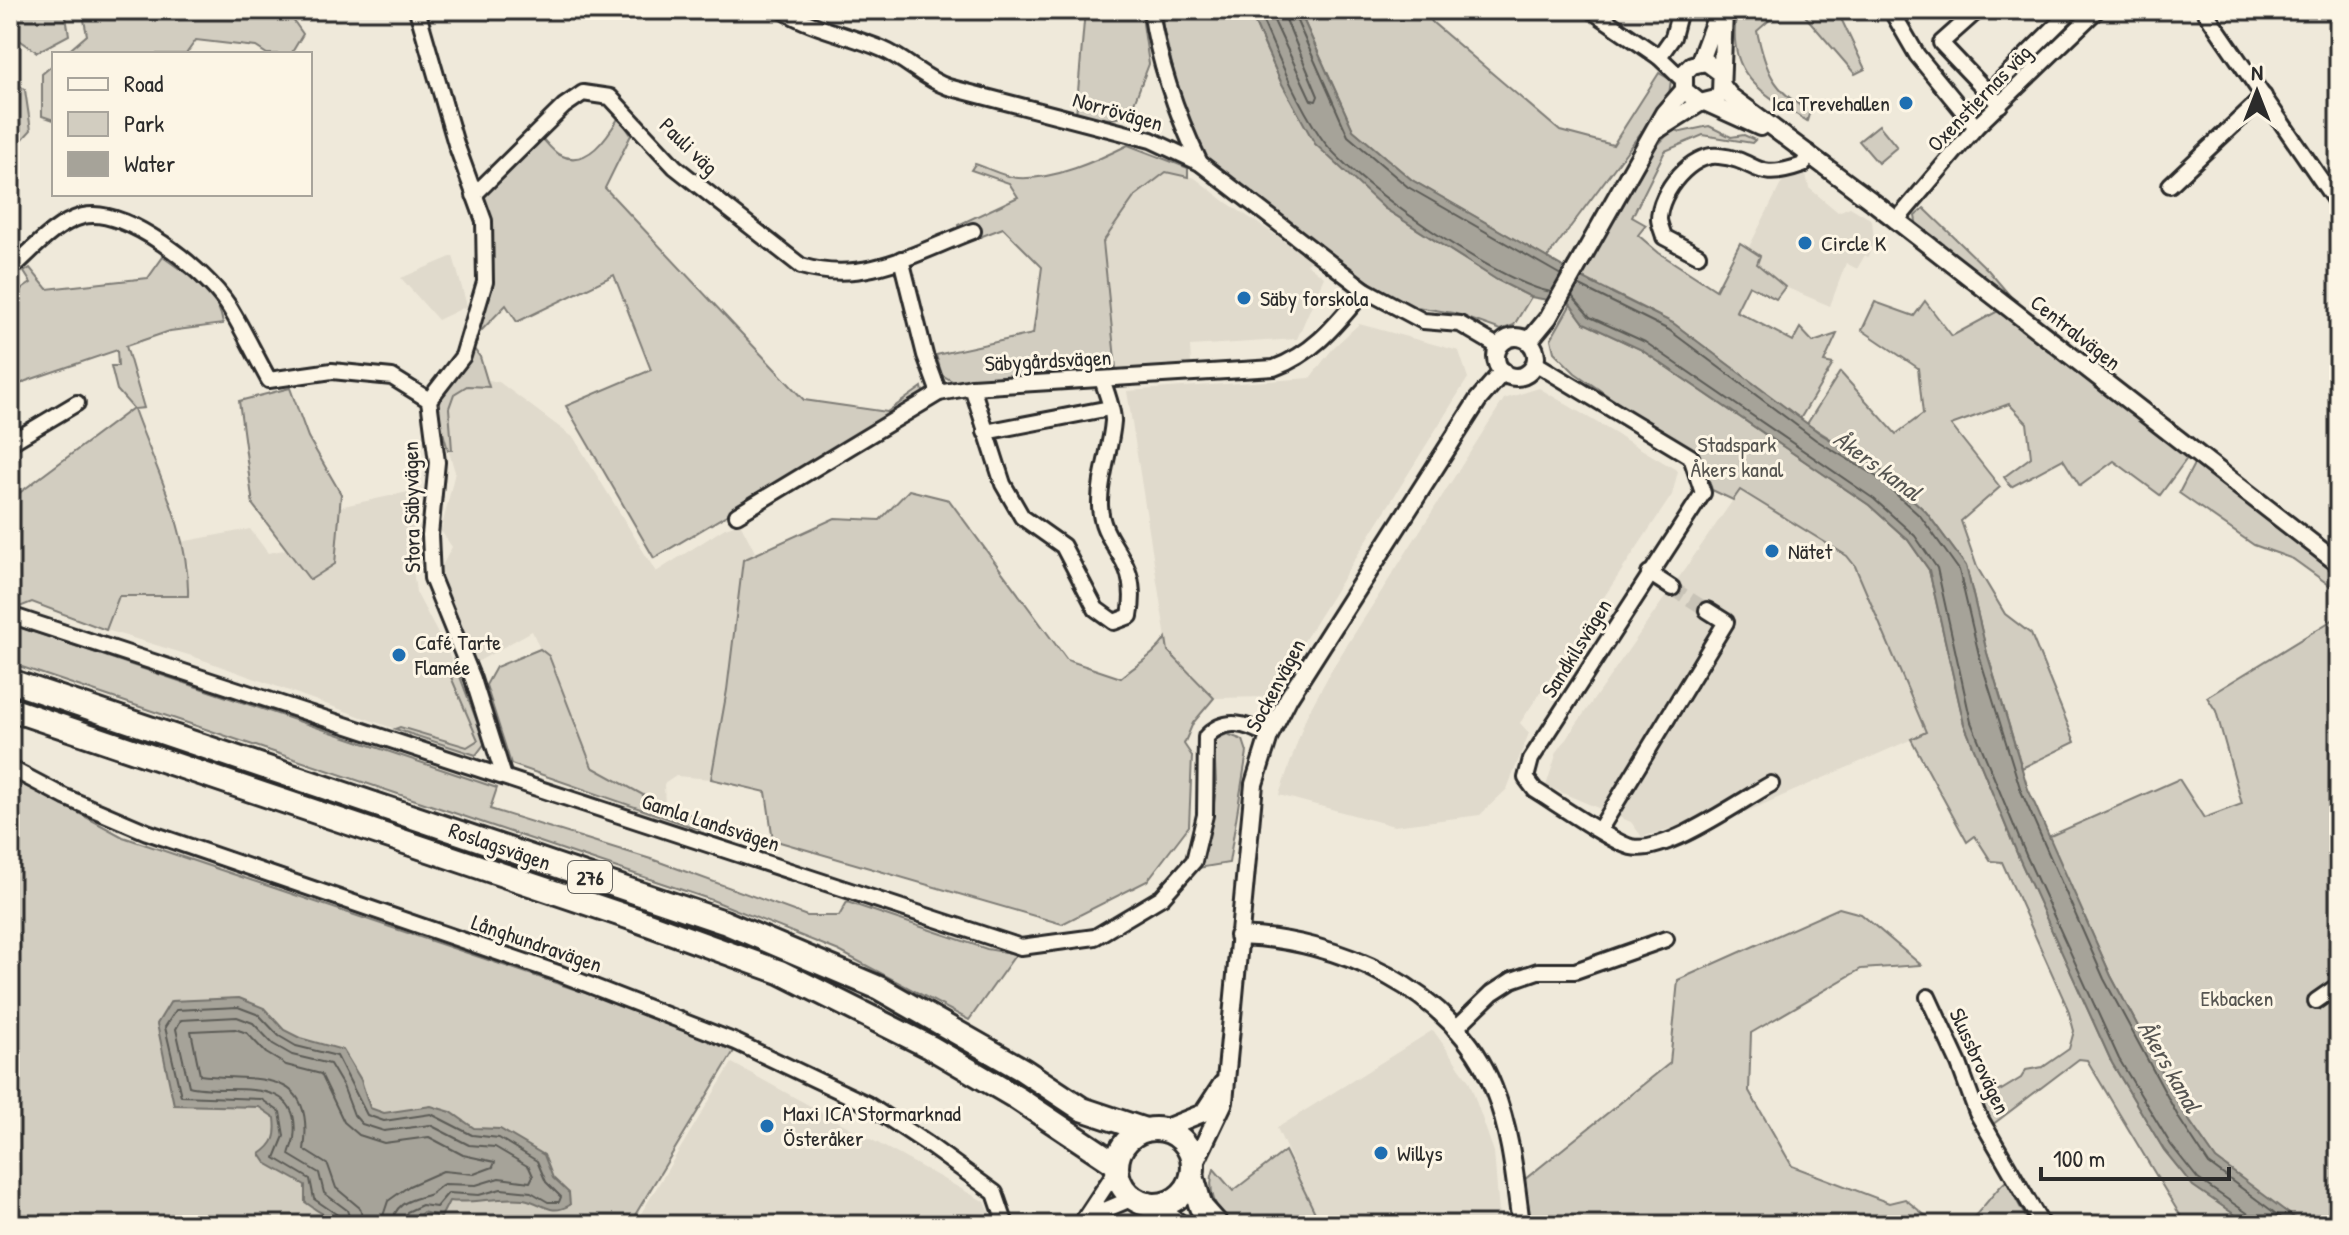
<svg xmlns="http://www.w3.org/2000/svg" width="2349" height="1235" font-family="'Patrick Hand',sans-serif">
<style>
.built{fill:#e0dacc}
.green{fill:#d2cdc0;stroke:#7e7c76;stroke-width:2}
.water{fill:#a6a399;stroke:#75736d;stroke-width:2}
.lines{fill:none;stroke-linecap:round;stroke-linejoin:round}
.shore{stroke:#5c5b57;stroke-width:2}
.minor-tunnel{stroke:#c8c3b7;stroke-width:14;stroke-dasharray:14 7;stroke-linecap:butt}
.minor-casing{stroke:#2b2b2b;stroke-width:20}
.tertiary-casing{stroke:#2b2b2b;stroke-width:22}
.primary-casing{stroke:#2b2b2b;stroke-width:28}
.minor{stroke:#fcf5e5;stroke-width:14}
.tertiary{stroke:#fcf5e5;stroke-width:16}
.primary{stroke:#fcf5e5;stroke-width:22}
.poi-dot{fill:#1f6fb2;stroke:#fcf5e5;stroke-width:3}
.labels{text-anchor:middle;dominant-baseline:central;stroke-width:6;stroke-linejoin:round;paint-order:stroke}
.shield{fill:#fcf5e5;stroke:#6a6863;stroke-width:2}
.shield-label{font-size:20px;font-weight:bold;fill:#2b2b2b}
.street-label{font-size:22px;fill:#2b2b2b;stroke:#fcf5e5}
.poi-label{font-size:22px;fill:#2b2b2b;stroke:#fcf5e5;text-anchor:start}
.park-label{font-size:22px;fill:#555450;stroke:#fcf5e5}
.water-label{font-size:24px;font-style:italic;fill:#565552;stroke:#fcf5e5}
</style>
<rect width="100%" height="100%" fill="#efe9da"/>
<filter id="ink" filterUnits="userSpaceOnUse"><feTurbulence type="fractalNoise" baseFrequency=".0125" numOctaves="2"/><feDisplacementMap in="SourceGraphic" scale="16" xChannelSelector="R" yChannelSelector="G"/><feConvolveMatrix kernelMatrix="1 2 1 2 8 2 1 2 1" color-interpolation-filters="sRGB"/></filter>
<g filter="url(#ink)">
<g class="built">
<polygon points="1166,172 1195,178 1226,202 1312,259 1307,264 1324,277 1297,339 1190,346 1191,364 1116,369 1103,242 1135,196"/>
<polygon points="1787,172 1806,175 1809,188 1838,212 1850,207 1872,220 1874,240 1868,257 1865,255 1857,269 1846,263 1830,306 1785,287 1757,264 1748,249"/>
<polygon points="453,256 467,306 438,320 401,278"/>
<polygon points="1359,324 1459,351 1468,378 1269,697 1214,698 1168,651 1127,391 1310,378 1334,347"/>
<polygon points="473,377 499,382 574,438 656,572 725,528 740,523 755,552 743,561 727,690 711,779 676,776 664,784 665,807 592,767 549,657 540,649 532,631 477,662 437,575 452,547 441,531 455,472 437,413 442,398"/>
<polygon points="1539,388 1678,471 1672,495 1520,723 1529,733 1507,789 1480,815 1394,826 1279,795 1306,717 1335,664 1504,399"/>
<polygon points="422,489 410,547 416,592 459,674 452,678 478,740 467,747 400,727 395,729 192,656 106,630 119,596 189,568 181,542 250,529 268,553 289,549 310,580 335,564 339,507"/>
<polygon points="1740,490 1847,556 1855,566 1926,733 1691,836 1686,824 1642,837 1631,822 1546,786 1557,752"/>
<polygon points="1433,1030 1469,1081 1494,1152 1500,1225 1321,1225 1277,1128"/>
<polygon points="732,1063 985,1202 996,1225 634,1225"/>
</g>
<g class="green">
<polygon points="26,10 65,10 69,35 37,52 18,39 17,17"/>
<polygon points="82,10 286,10 303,34 291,54 267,54 256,47 196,40 186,54 65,54 87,35"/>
<polygon points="1085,10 1141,10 1149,64 1129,116 1110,119 1076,115"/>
<polygon points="1159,10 1249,10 1281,82 1384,208 1497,280 1531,297 1514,325 1501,330 1453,313 1411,306 1351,271 1206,158 1185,119"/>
<polygon points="1299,10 1426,10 1432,22 1560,131 1613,145 1659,73 1671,80 1669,95 1547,258 1412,180 1353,130"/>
<path d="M1737,10h44l-24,21c8,38 16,61 53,80l-3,10c-48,-30 -82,-47 -70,-111z"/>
<polygon points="1800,10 1837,10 1865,69 1855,74"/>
<polygon points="54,64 54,120 42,116 42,74"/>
<polygon points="10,77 25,90 31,130 10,153"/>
<path d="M619,117l12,18 -26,53 199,212 83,12 35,-25 2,11 -270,160 -88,-152 85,-36 -37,-95 -97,47 -11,-17 -31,32 14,-104 -6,-37 48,-54 10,-5c5,5 12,15 19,18 27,14 48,-19 59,-38z"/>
<polygon points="1879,125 1897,147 1878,163 1859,141"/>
<polygon points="1709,126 1731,137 1744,135 1755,140 1752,143 1703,135 1665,151 1632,217 1646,225 1638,235 1659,253 1716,290 1740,243 1760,256 1757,264 1785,287 1776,299 1749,285 1736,311 1793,341 1800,328 1813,342 1837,334 1824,362 1833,364 1800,419 1673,323 1564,268 1608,197 1673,129 1681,132"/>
<path d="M1128,145l60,23v9l-22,-5 -31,24 -32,46 13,127 -162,13 -12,-7 -6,-20 97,-21 9,-67 -39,-39 -41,16 -4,-19 60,-28 -9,-14 -38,-13 4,-6c13,4 29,13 43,14 37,2 78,-17 110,-33z"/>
<polygon points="1924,208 1988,270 2017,304 1917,227 1915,216"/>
<path d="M163,257c24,18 56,34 60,67l-53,7 -44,15 18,62 -10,1c21,59 56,123 54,187h-69l-13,34 -74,-28 -15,6 -7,-3v-105l123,-92 -16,-18 -6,-24h7l-1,-16 -91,31 -16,9v-79l5,-17 16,-11 -7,-11 6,-4 17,21 101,-11z"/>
<polygon points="1925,301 1952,336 1998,311 2188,457 2160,495 2114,461 2080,486 2063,459 2011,487 2004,477 2031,457 2027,423 2009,404 1951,425 2000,487 1961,521 1977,567 2005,614 2031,634 2075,742 2022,768 1987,653 1966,566 1926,512 1882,471 1807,424 1840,372 1896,434 1923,414 1918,368 1862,330 1875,302 1914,316"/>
<polygon points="1571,304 1584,323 1640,349 1869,505 1908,540 1929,570 1964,724 2019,858 2112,1063 2164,1150 2193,1185 2250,1225 2186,1225 2087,1060 2079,1059 1992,1125 1980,1103 2021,1078 2026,1070 2043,1067 2069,1049 2074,1031 2068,1009 2002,862 1991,861 1975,836 1967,842 1911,739 1926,732 1855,566 1847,556 1740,490 1733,500 1712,490 1704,462 1575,373 1554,352 1551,339"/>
<path d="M474,349l6,8 9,30 -22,-1 -13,8 -5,14 3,42h-4c-17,-56 -11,-56 26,-101z"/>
<polygon points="290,388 308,437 341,494 335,564 310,580 253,505 239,401"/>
<polygon points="2195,462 2339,572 2339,592 2293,559 2254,545 2179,493"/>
<path d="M909,490l40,10 118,160 54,18c17,-15 32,-21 45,-40l2,13 46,47 -21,25 -9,21 8,12 -3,70 -42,55 -85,43 -289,-84 -78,-12 -184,-64 -25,-79 10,-18 44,-18 9,7 43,111 73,40 108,33 -7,-48 -55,-13 16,-89 16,-130 92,-42 45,2z"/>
<polygon points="2339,616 2339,942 2329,948 2339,959 2339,1225 2290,1225 2220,1165 2186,1116 2111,976 2048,837 2179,779 2204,818 2242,804 2216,711 2207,697"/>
<polygon points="10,624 497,788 490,809 654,860 807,916 839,916 847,902 987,949 1016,954 969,1020 839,951 712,900 10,663"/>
<polygon points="459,674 485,743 476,755 395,729 400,727 467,747 478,740 451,677"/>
<polygon points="10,688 664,908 906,1011 1022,1082 1048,1104 934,1035 771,955 543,874 10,695"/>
<path d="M1227,734l16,6 4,12 -18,111 -31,5c9,-28 16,-54 18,-83 0,-16 -3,-30 0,-46z"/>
<polygon points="10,776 123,837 633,1009 734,1051 629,1225 10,1225"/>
<polygon points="1839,908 1861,914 1921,965 1861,969 1751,1033 1749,1091 1792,1166 1889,1203 1905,1199 1937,1225 1532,1225 1524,1180 1670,1063 1678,980"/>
<path d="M1285,1151l36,74h-90c-15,-14 -25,-36 -17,-56l19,22z"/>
<path d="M2006,1181l24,44h-66c16,-10 27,-31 42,-44z"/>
</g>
<g class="water">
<polygon points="1249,10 1299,10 1353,130 1412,180 1584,279 1673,323 1821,434 1882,471 1926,512 1966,566 1987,653 2028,789 2111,976 2186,1116 2216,1159 2304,1225 2250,1225 2193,1186 2164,1150 2112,1063 2019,858 1964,724 1929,570 1908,540 1869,505 1640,349 1584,323 1570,304 1531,297 1497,280 1384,208 1315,144 1281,82"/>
<path d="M239,998l25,10 20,22 16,8 43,12 18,30 9,28 14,5 47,-7 20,6 23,16 26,1 44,26 9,23 16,15 1,12c-21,12 -27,-3 -47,-6 -26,-3 -48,5 -74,2l-8,16 -18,-5 -14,13c-49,0 -63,8 -104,-23v-17l-39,-22 -6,-9c15,-10 17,-18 15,-36l-16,-11 -85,-2 -17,-81 14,-23z"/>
</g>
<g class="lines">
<g class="shore">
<path d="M1258,10c19,43 36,87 62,126 29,45 179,147 231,156"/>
<polyline points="1269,10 1311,100 1316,101 1318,96 1282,10"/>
<polyline points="1292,10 1348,136 1408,187 1561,275"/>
<polyline points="1578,285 1669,330 1816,440 1877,477 1921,517 1959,570 1979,655 2021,791 2104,979 2180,1120 2209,1164 2291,1225"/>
<polyline points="1572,296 1590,317 1645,342 1874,499 1915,536 1937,568 1971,722 2026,855 2119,1059 2171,1145 2198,1179 2250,1215 2253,1225"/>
<polyline points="342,1225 339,1216 314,1199 310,1179 275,1158 284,1136 280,1112 261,1099 181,1096 165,1027 176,1010 238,1007 259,1015 279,1036 296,1046 337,1056 367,1115 384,1121 431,1114 472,1135 499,1138 537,1161 546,1182 561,1197 559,1202 548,1202 531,1192 501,1189 479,1195 448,1193 436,1207 422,1205 407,1212 402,1225"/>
<path d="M352,1225l-5,-15 -23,-17 -5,-20 -30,-18c1,-6 4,-11 5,-17 9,-67 -69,-42 -105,-52l-13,-57 5,-9 56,-3 16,6 20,21 19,11 38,9 13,22 11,29 8,9 22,7 46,-6 39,20 26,2 34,20 4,9 -3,6 -31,-4 -23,7 -32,-1c-5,2 -11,10 -16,11 -17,5 -34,7 -36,30"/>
<path d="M364,1225l-4,-17 -24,-20 -8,-23 -24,-15c12,-85 -48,-68 -104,-75l-9,-44 44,-2 12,4 19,20 20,12 35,9 23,48 15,13 25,8 45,-6 34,18 32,7 -2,5 -19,7 -31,-3 -34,15 -21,15 -8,24"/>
</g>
<polyline class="minor-tunnel" points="1672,588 1707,610"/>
<g class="minor-casing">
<g id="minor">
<polyline points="417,10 456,144 484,221 485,282 463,356 429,400 437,462 430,535 432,578 473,679 504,777"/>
<path d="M782,10c31,19 67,25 100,39 24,10 41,29 66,38l203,53 49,23 165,127 58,31 37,3 39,23"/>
<path d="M1151,10c8,55 25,103 49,153"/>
<polyline points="1591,10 1659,57 1683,80"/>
<polyline points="1891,10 1917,55 1976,127"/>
<polyline points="1978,10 1941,43 2000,105"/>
<polyline points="2204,10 2339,206"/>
<polyline points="1659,57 1673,37 1680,10"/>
<polyline points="1988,93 2072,10"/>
<polyline points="2170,185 2264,96"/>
<path d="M474,195l90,-89 19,-13 27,4 65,70 126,99c63,19 114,-13 172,-35"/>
<polyline points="1896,221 1976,127 2097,10"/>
<path d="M1698,255l-34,-18c-1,-5 -5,-13 -5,-18 0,-27 33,-67 60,-63 40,4 33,27 84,9l6,-12"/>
<polyline points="901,259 925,355 939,393"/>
<path d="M10,270c22,-19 43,-46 73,-54 43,-10 122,54 145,89 15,24 27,50 41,75l63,-9 60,6 37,23"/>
<path d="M1535,363l156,94 12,36 -172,266 -5,19 9,12c21,13 77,52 96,57 34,8 109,-46 140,-63"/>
<path d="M972,387l31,97 19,33 41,29 33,63 18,13 16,-6c11,-60 -28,-67 -30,-110 -1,-28 11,-57 13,-85 0,-13 -7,-29 -11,-42"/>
<polyline points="985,432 1110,408"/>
<polyline points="10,443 77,403"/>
<path d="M737,515l202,-122 33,-6 302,-19c41,-15 63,-45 91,-78"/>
<polyline points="1649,573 1672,588"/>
<path d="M10,615l1011,332 74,-10 67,-40 32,-36 11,-46 1,-78c19,-21 41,-13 63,-1"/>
<polyline points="10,768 65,797 147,832 561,974 736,1042 867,1104 926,1143 995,1193 1006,1225"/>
<polyline points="1600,829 1726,622 1707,610"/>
<polyline points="1928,997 1959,1064 1977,1113 2042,1225"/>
<polyline points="2316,1001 2339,985"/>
<polyline points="1455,1029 1492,993 1512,980 1538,971 1575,971 1666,939"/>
<polyline points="1080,1225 1117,1169"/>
<polyline points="1091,1225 1100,1212 1133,1198"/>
</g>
</g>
<g class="tertiary-casing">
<g id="tertiary">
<polyline points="1699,63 1718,12"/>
<polyline points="1721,73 1706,62 1692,65 1684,73 1684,90 1700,103 1716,99 1721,93 1724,10"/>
<polyline points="1723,87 1730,96 1873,202 2339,564"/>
<polyline points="1707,103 1760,127"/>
<polyline points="1657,130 1700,103"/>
<circle cx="1516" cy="357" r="20"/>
<polyline points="1529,341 1548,318 1664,113 1684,90"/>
<path d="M1238,936c98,2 217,54 255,151 18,45 22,91 28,138"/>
<polyline points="1163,1129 1203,1113 1222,1084"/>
<polyline points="1193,1167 1224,1102 1254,784 1269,736 1289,697 1478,400 1503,371"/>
</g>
</g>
<g class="primary-casing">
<g id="primary">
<polyline points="10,681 724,922 879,988 1023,1070 1082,1109 1145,1130"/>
<polyline points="10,709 637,920 780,972 930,1047 1017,1098 1116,1164"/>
<circle cx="1155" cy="1167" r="38"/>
<polyline points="1192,1176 1201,1207 1217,1225"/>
<polyline points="1148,1204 1177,1225"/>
</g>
</g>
<use href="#minor" class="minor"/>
<use href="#tertiary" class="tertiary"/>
<use href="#primary" class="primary"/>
</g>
</g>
<g class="poi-dot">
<circle cx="1906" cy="103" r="8"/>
<circle cx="1805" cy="243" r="8"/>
<circle cx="1244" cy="298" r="8"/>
<circle cx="1772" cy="551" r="8"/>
<circle cx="399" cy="655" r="8"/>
<circle cx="767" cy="1126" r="8"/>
<circle cx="1381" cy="1153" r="8"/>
</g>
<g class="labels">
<rect class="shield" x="568" y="861" width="44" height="32" rx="6"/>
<g class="shield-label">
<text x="590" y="877">276</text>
</g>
<g class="street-label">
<text transform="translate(1979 98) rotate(-46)">Oxenstiernas väg</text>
<text transform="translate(1118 111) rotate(16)">Norrövägen</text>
<text transform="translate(689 146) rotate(44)">Pauli väg</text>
<text transform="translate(2076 332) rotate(38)">Centralvägen</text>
<text transform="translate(1048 360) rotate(-3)">Säbygårdsvägen</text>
<text transform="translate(411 507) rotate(-91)">Stora Säbyvägen</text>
<text transform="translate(1576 648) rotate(-58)">Sandkilsvägen</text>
<text transform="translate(1275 685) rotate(-62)">Sockenvägen</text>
<text transform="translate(711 822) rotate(18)">Gamla Landsvägen</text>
<text transform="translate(500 846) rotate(19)">Roslagsvägen</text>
<text transform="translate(537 943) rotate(19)">Långhundravägen</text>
<text transform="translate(1980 1061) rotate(65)">Slussbrovägen</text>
</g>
<g class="poi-label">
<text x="1890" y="103" text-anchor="end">Ica Trevehallen</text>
<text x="1821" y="243">Circle K</text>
<text x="1260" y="298">Säby forskola</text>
<text x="1788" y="551">Nätet</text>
<text x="415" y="642">Café Tarte<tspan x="415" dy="25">Flamée</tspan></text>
<text x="783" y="1113">Maxi ICA Stormarknad<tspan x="783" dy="25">Österåker</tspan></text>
<text x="1397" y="1153">Willys</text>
</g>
<g class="park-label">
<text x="1737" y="444">Stadspark<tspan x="1737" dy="25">Åkers kanal</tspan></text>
<text x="2237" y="998">Ekbacken</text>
</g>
<g class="water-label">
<text transform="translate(1878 465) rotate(36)">Åkers kanal</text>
<text transform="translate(2170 1066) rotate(60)">Åkers kanal</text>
</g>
</g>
<rect width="2349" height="1235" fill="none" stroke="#fcf5e5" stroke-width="40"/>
<rect x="20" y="20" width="2309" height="1195" fill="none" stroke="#2b2b2b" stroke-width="3" filter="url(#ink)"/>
<rect x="52" y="52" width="260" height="144" fill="#fcf5e5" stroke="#a8a49b" stroke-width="2"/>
<rect x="68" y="78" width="40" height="12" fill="#fcf5e5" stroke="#a8a49b" stroke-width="2"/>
<text x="124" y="92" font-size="24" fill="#2b2b2b">Road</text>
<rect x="68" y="112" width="40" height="24" fill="#d2cdc0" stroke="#a8a49b" stroke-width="2"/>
<text x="124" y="132" font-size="24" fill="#2b2b2b">Park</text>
<rect x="68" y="152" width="40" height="24" fill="#a6a399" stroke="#a8a49b" stroke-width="2"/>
<text x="124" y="172" font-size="24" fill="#2b2b2b">Water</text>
<g transform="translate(2257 92)" stroke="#fcf5e5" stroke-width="6" paint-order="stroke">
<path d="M0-6L14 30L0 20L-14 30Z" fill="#2b2b2b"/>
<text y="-12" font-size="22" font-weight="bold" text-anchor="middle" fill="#2b2b2b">N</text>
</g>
<path d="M2041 1167v12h188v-12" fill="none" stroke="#2b2b2b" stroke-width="4"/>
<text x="2053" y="1167" font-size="24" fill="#2b2b2b" stroke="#fcf5e5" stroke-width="6" paint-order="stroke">100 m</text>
</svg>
